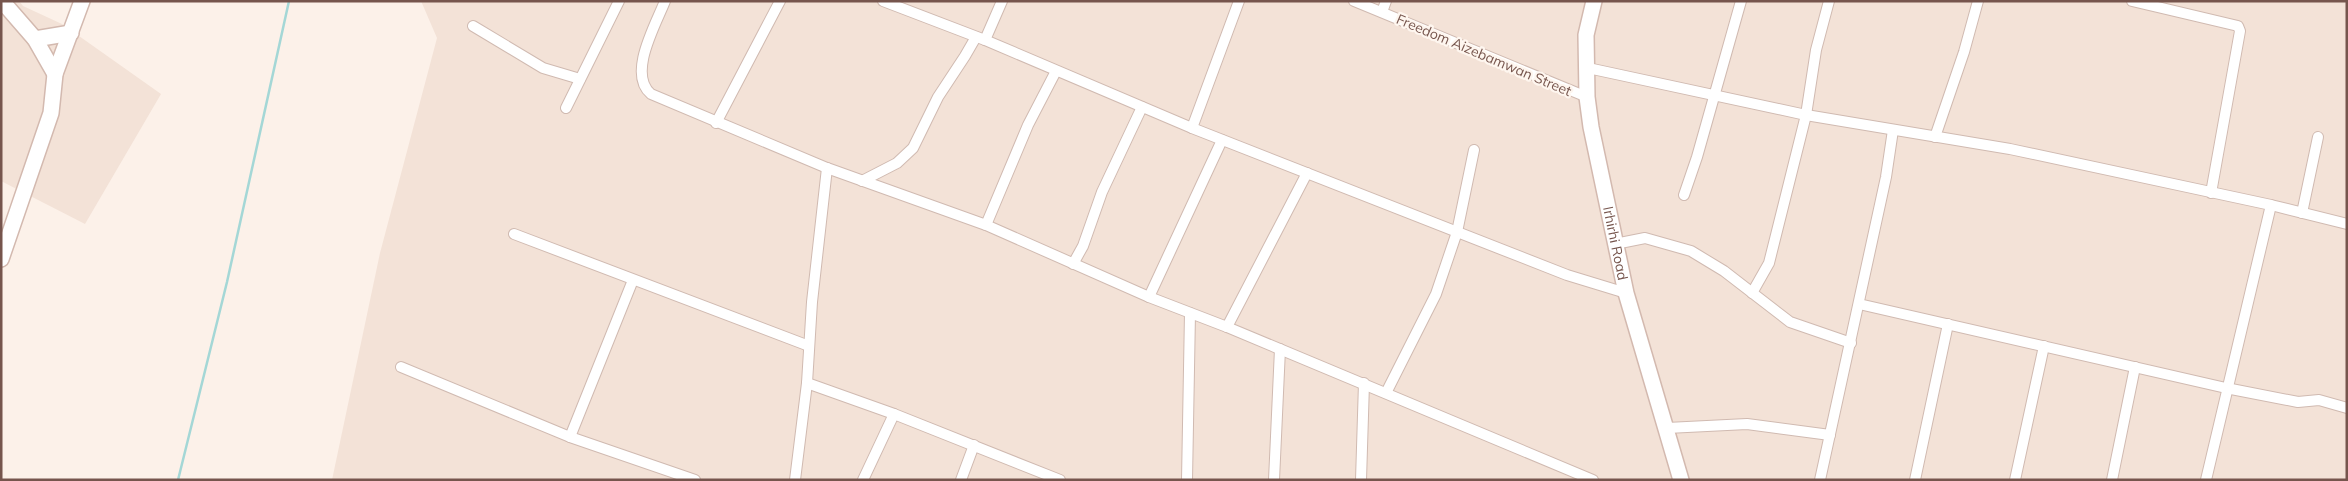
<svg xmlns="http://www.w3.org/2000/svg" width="2348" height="481" font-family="Mulish,sans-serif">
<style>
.residential{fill:#f3e2d7}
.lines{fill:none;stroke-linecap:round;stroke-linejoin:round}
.stream{stroke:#a4d7d6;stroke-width:2.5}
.street-casing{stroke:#d0bab1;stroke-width:12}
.secondary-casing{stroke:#d3b9af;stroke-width:18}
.street{stroke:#fff;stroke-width:10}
.secondary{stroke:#fff;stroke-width:15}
.labels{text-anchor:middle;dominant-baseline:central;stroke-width:4.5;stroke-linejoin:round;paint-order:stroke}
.street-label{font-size:14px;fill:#76554d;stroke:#fef6ef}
</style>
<rect width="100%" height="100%" fill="#fcf1e9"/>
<g class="residential">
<polygon points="1,1 19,1 23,6 62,24 161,94 85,224 1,181"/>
<polygon points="421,1 2347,1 2347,480 332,480 380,253 437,38"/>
</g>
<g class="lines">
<polyline class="stream" points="178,480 227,282 289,1"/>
<g class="street-casing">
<g id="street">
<path d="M665,1c-9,23 -38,73 -14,93l176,74 159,57 163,72 78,30 366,153"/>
<polyline points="883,1 985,40 1192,128 1567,275 1626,293"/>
<polyline points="1354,1 1587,97"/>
<polyline points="2132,1 2238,26 2240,31 2211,193"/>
<polyline points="1382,12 1386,1"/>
<polyline points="473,26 543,68 580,79"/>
<polyline points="985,40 1002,1"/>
<polyline points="1588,68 1806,115 2010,149 2271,205 2347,224"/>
<polyline points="566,108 619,1"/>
<polyline points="716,123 780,1"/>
<polyline points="1192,128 1239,1"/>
<polyline points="1935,137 1964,52 1978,1"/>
<polyline points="862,181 897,163 913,148 938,97 965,56 976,37"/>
<polyline points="1684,195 1697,157 1741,1"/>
<polyline points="2302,213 2318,137"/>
<polyline points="986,225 1028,125 1056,71"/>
<polyline points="514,234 809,346"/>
<polyline points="1615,244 1645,238 1691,251 1724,271 1790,322 1851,343"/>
<polyline points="1073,264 1083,246 1102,192 1142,107"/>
<polyline points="1752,293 1769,263 1806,115 1816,50 1829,1"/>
<polyline points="1149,297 1222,140"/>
<polyline points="1859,304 2226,388 2298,402 2319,400 2347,408"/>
<polyline points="1227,327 1307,173"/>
<polyline points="401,367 570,437 695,480"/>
<polyline points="807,383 894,414 1060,480"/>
<polyline points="1386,393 1436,294 1457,232 1474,150"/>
<polyline points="1667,428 1747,424 1830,435"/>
<polyline points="570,437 633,280"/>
<polyline points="795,480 807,383 812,302 827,168"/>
<polyline points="863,480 894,414"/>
<polyline points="961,480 974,445"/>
<polyline points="1187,480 1190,313"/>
<polyline points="1274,480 1280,349"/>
<polyline points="1361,480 1364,383"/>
<polyline points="1820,480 1886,177 1893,130"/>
<polyline points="1915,480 1948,324"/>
<polyline points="2015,480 2044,346"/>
<polyline points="2112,480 2135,367"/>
<polyline points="2206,480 2271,205"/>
</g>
</g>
<g class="secondary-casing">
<g id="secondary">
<polyline points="2,1 35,39 55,74"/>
<path id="s1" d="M1594,1l-8,34 1,62 4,30 35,166 55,187"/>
<polyline points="35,39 71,33"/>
<polyline points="1,259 51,113 55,74 82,1"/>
</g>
</g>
<use href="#street" class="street"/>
<use href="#secondary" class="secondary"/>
</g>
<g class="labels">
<g class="street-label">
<text transform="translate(1484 55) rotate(23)">Freedom Aizebamwan Street</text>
<text stroke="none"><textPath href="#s1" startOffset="246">Irhirhi Road</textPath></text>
</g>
</g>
<rect width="2348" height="481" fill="none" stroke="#76554d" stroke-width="5"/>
</svg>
